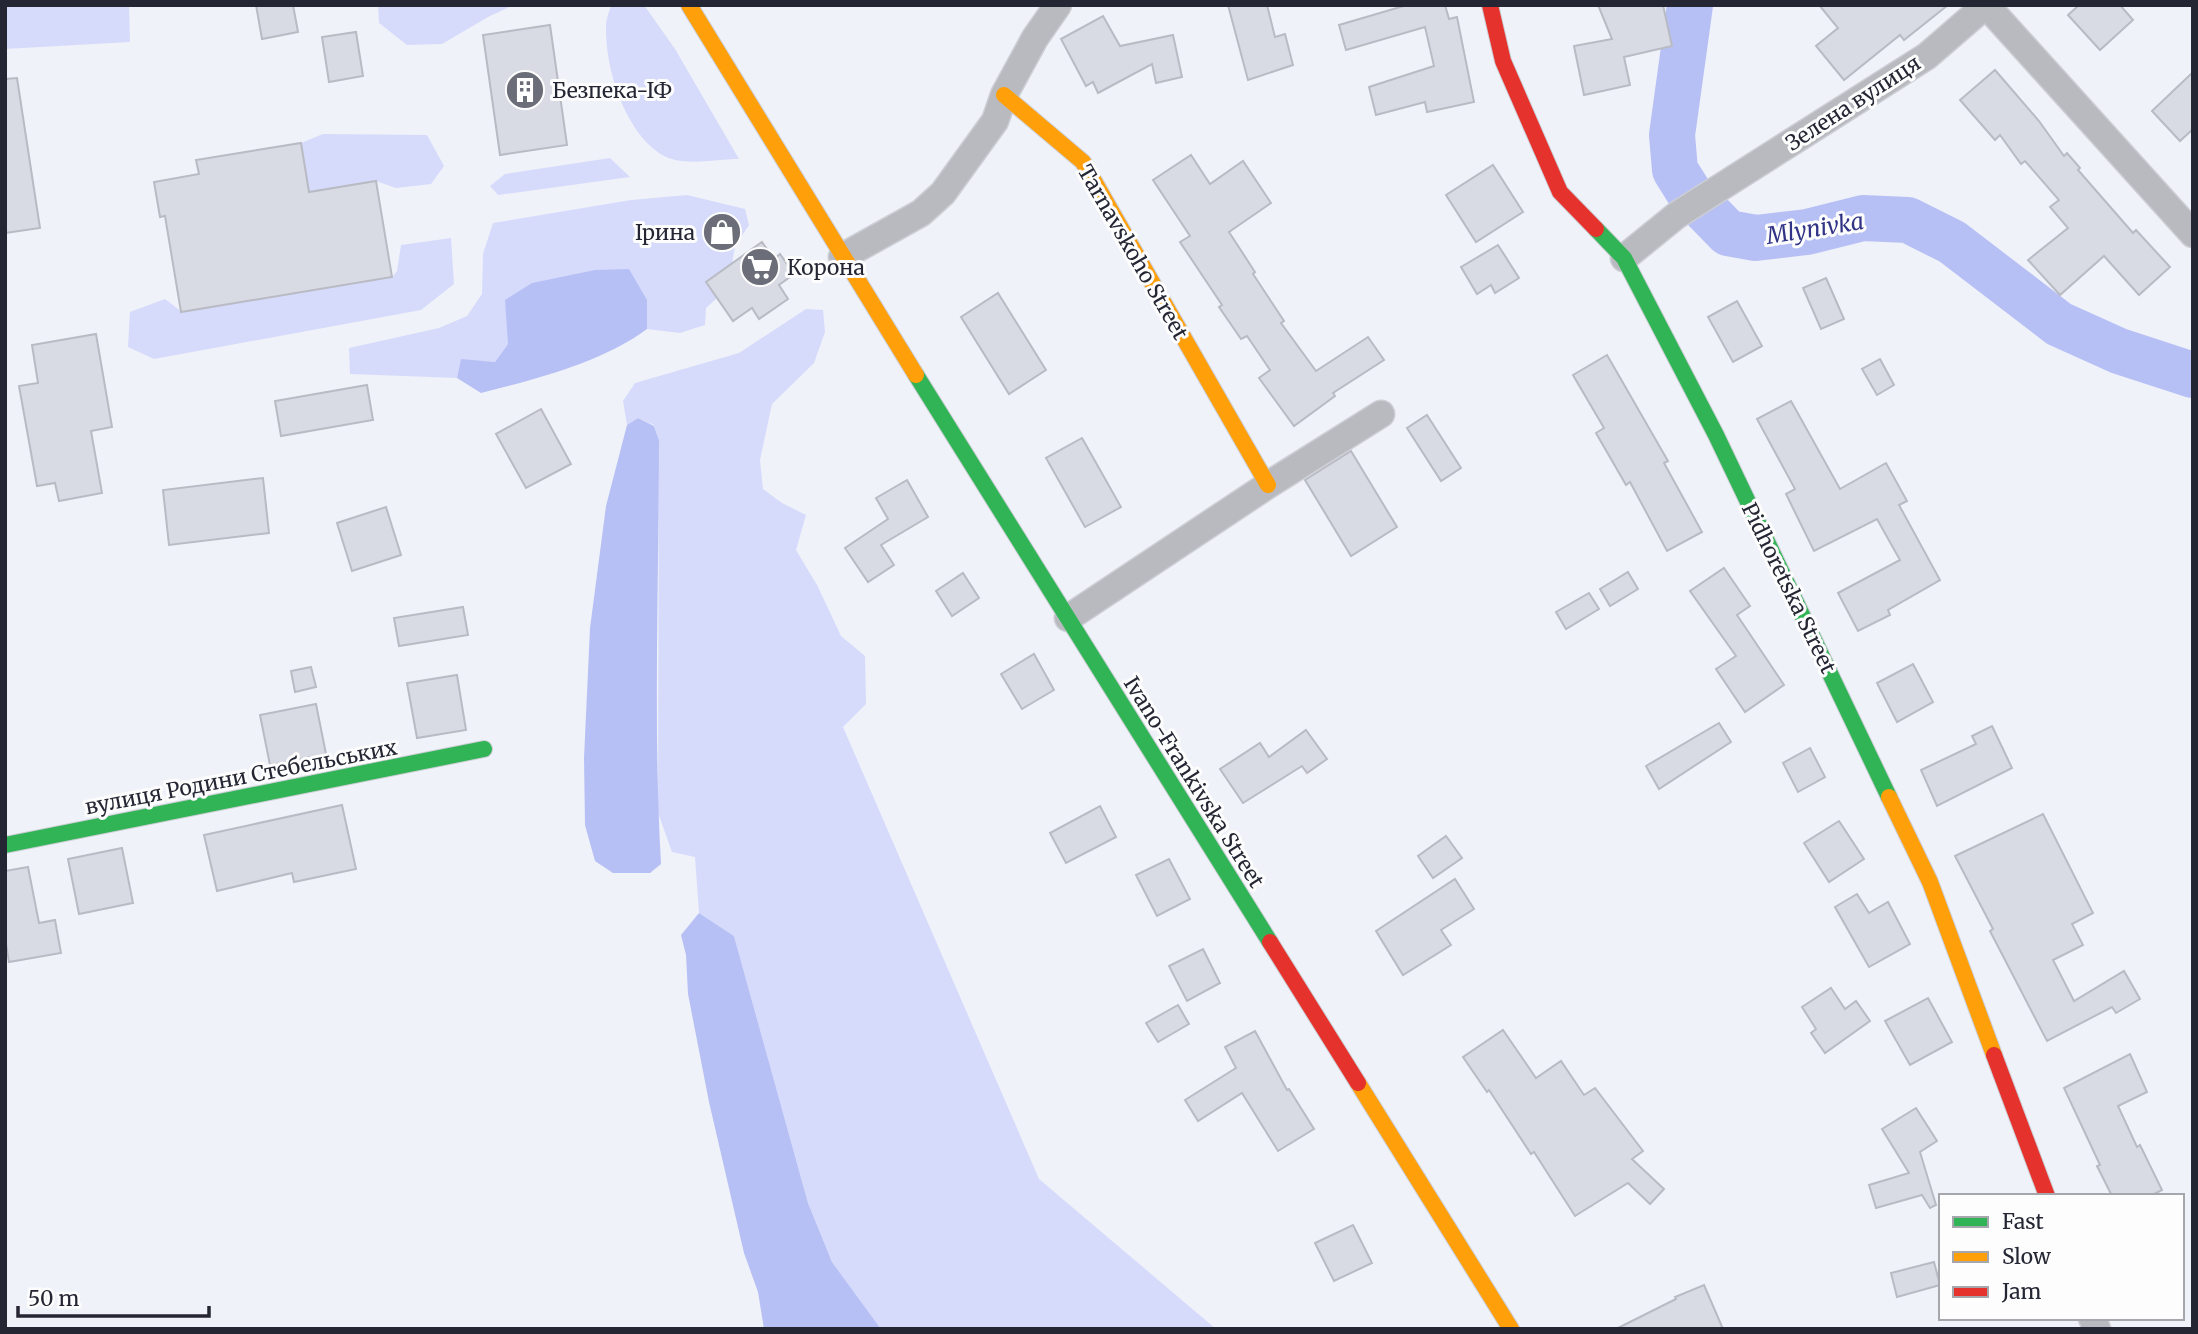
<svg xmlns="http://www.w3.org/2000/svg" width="2198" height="1334" font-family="Merriweather,serif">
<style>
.green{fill:#d6dbfb}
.water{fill:#b7c0f5}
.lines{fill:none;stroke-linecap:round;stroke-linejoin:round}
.river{stroke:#b7c0f5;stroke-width:46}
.building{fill:#d8dae4;stroke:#b9bbc4;stroke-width:2}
.street-casing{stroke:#ccced5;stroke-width:29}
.fast-casing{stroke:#ccced5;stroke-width:18}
.slow-casing{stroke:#ccced5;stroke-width:18}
.jam-casing{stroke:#ccced5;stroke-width:18}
.street{stroke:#b9babf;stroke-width:26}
.fast{stroke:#30b455;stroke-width:16}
.slow{stroke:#ff9f0a;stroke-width:16}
.jam{stroke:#e5322d;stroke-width:16}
.labels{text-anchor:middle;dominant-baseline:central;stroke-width:6;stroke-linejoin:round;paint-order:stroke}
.poi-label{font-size:21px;fill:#242633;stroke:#fdfdfd;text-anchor:start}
.street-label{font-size:21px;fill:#242633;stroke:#fdfdfd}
.water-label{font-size:23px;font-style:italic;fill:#313386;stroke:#fdfdfd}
</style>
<rect width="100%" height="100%" fill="#f0f2f9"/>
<g class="green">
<polygon points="5,5 129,5 130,42 5,49"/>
<polygon points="378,5 514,5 488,17 442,44 407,45 379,23"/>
<path d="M611,5h33l31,44 64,110c-24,0 -59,9 -80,-6 -35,-24 -54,-85 -53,-127 0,-6 3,-14 5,-21z"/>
<polygon points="323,134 427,135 444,166 431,184 396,188 376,181 309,192 301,143"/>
<polygon points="610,158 630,177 498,195 490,186 505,174"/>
<polygon points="687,195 745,209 749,225 735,246 732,264 706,282 717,298 706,308 705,325 680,333 647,329 647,300 508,344 495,362 461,360 457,378 350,374 349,348 439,328 467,316 482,294 483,254 493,223 631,200"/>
<polygon points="451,238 454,284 421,310 154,359 128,347 130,312 165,299 182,312 392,277 397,271 401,245"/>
<polygon points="806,309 823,310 825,332 814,363 772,404 760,460 763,489 782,503 806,515 796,550 817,585 841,636 865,656 866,704 843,727 1039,1179 1216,1329 881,1329 832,1262 808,1203 734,936 699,913 695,857 672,852 658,813 659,440 654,425 638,418 627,425 623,401 635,383 739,353"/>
</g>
<g class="water">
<path d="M629,269l18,31v29c-46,34 -111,50 -166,64l-24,-15 4,-19 34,3 13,-18 -3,-44 27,-17 63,-13z"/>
<path d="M638,418l16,8 5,14c0,141 -6,283 2,424l-11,9h-37l-18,-12 -10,-36 -1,-67 6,-130 16,-122 21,-81z"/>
<polygon points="699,913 734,936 808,1203 832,1262 881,1329 764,1329 758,1292 744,1253 709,1102 688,994 686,955 681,935"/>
</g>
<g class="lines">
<polyline class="river" points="1690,5 1672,135 1675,170 1690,194 1728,233 1756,238 1807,232 1863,218 1908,220 1952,242 2059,324 2119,351 2193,375"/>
</g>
<g class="building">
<polygon points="256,5 293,5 298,32 262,39"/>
<polygon points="1228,5 1267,5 1275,37 1285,34 1293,65 1248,80"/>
<polygon points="1407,5 1445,5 1449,19 1457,17 1474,102 1427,112 1425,102 1376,115 1369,87 1434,66 1425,27 1346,50 1339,25"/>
<polygon points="1598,5 1663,5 1672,46 1624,57 1630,85 1584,95 1574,46 1612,39"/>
<polygon points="1819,5 1948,5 1904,40 1900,35 1844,80 1816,46 1838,28"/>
<polygon points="2079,5 2120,5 2133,20 2100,50 2068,15"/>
<polygon points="1103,16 1120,46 1173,35 1182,77 1156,83 1152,64 1098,93 1093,82 1086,86 1061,39"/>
<polygon points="550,25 567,145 500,155 483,35"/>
<polygon points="356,32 363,76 329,82 322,37"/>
<polygon points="1995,70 2039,121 2064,156 2067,153 2080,168 2078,170 2133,233 2136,230 2170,267 2139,295 2104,256 2060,295 2028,260 2068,228 2050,207 2059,200 2025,161 2021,164 2000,135 1995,140 1960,100"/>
<polygon points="2193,72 2193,129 2180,141 2152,111"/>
<polygon points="17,78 40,228 5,233 5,79"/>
<polygon points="301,143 309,192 376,181 392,277 181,312 165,216 160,217 154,182 199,174 196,160"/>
<polygon points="1191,155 1210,184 1243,161 1271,203 1229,232 1255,272 1253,274 1284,321 1281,323 1316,371 1368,337 1384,360 1333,393 1335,396 1294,426 1259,378 1270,370 1247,336 1241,339 1219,307 1222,305 1180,242 1190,236 1153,180"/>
<polygon points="1493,165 1523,212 1476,242 1446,195"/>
<polygon points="762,242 774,259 780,254 794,274 779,285 788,299 759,319 752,308 733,321 706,282"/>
<polygon points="1498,245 1519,278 1495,293 1491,285 1477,294 1461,267"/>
<polygon points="1826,278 1844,319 1821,329 1803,288"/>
<polygon points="998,293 1046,370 1009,394 961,317"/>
<polygon points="1737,301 1762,346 1733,362 1708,317"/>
<polygon points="96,334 112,427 91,431 102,493 59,501 55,483 37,486 19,386 38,383 32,345"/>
<polygon points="1607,355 1668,461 1664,463 1702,532 1667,551 1630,482 1626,485 1596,433 1604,428 1573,375"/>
<polygon points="1880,359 1894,385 1877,395 1862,369"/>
<polygon points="367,385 373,420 281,436 275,401"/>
<polygon points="1791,401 1840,489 1886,463 1907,501 1899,505 1940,580 1888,610 1890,615 1858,631 1838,593 1900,560 1877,519 1814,551 1786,494 1795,489 1757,419"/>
<polygon points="541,409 571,464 526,488 496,434"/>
<polygon points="1427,415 1461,468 1441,481 1407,428"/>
<polygon points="1082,438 1121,507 1085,527 1046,458"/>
<polygon points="1351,451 1397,527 1351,556 1305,480"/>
<polygon points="263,478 269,533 169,545 163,490"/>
<polygon points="907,480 928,517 881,545 894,565 868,582 845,548 888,519 876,498"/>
<polygon points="386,507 401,555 352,571 337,523"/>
<polygon points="1724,568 1750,606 1737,615 1784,685 1745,712 1716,669 1736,656 1690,591"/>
<polygon points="1628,572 1638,589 1610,606 1600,589"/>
<polygon points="963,573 979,598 952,616 936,591"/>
<polygon points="1589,593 1599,609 1566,629 1556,612"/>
<polygon points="463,607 468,635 399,646 394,618"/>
<polygon points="1034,654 1054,690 1022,709 1001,674"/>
<polygon points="1913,664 1933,702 1897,722 1877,683"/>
<polygon points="311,667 316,687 295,692 291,671"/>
<polygon points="457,675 466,730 417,738 407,683"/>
<polygon points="316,704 326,754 270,765 260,715"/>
<polygon points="1719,723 1731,742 1659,789 1646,766"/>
<polygon points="1992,726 2012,768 1937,806 1921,770 1976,744 1972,736"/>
<polygon points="1306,730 1327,759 1307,773 1302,766 1243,803 1220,769 1260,743 1269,757"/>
<polygon points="1810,748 1825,777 1798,792 1783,763"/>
<polygon points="342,805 356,869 294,882 292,873 217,891 204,835"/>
<polygon points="1100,806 1116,837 1066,863 1050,833"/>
<polygon points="2043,814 2093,913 2072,924 2083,945 2053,960 2074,1001 2124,971 2140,999 2116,1013 2112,1007 2047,1041 1990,931 1993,929 1955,856"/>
<polygon points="1839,821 1864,859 1829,882 1804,843"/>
<polygon points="1446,836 1462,858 1433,878 1418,856"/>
<polygon points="122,848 133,903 79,914 68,859"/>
<polygon points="1169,859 1190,899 1157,916 1136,875"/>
<polygon points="28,867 39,923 55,920 61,953 9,962 5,938 5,871"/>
<polygon points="1455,879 1474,909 1441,930 1451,945 1403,975 1376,931"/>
<polygon points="1857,894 1869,913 1888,902 1910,944 1869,967 1835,907"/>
<polygon points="1203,949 1220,983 1187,1001 1169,966"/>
<polygon points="1831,988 1845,1009 1856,1001 1870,1021 1825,1053 1811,1033 1816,1029 1802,1007"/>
<polygon points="1928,998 1952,1042 1910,1065 1885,1021"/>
<polygon points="1178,1005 1189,1024 1158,1042 1146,1023"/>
<polygon points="1503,1030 1536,1078 1561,1061 1584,1095 1595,1088 1643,1151 1632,1159 1664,1189 1650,1204 1628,1183 1575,1216 1534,1152 1531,1154 1489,1090 1487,1092 1463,1057"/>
<polygon points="1255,1031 1287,1090 1289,1089 1314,1129 1278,1151 1242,1093 1198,1121 1185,1100 1236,1068 1225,1047"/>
<polygon points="2130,1054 2147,1092 2118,1106 2137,1147 2140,1145 2162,1190 2150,1196 2112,1196 2097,1166 2100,1165 2064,1088"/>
<polygon points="1916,1108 1937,1141 1920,1152 1936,1205 1930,1208 1922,1195 1876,1208 1869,1185 1909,1173 1882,1129"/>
<polygon points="1353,1225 1372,1263 1334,1281 1315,1243"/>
<polygon points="1934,1262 1940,1285 1897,1297 1891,1273"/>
<polygon points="1704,1285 1723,1329 1616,1329 1676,1299 1675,1297"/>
</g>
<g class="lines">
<g class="street-casing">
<g id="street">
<polyline points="1986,5 2193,234"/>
<polyline points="842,257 921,213 943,193 995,121 1004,95 1035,38 1058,5"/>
<polyline points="1624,258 1677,215 1927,56 1986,5"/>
<polyline points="1068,618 1268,485 1381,414"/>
<polyline points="2092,1318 2097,1329"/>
</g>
</g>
<g class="fast-casing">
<g id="fast">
<polyline points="1596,229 1624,258 1716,435 1889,797"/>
<polyline points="916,375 1270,942"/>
<polyline points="5,845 484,749"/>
</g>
</g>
<g class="slow-casing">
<g id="slow">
<polyline points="689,5 916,375"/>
<polyline points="1004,95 1083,162 1268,485"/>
<polyline points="1889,797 1930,882 1994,1055"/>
<polyline points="1358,1083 1511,1329"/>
</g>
</g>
<g class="jam-casing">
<g id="jam">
<polyline points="1490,5 1503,61 1560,192 1596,229"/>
<polyline points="1270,942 1358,1083"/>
<polyline points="1994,1055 2047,1196"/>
</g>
</g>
<use href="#street" class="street"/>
<use href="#fast" class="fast"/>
<use href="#slow" class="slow"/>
<use href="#jam" class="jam"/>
</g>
<defs>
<g id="building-disc" transform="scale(2.0125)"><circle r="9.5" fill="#6b6d78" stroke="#fdfdfd"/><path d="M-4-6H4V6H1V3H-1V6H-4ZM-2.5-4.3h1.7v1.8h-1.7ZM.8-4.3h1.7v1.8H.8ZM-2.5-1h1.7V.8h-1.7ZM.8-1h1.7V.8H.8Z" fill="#fff"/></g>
<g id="shop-disc" transform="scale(2.0125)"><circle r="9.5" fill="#6b6d78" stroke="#fdfdfd"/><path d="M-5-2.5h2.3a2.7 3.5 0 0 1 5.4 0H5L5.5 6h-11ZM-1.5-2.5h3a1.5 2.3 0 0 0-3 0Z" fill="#fff"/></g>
<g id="supermarket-disc" transform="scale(2.0125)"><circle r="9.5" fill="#6b6d78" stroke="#fdfdfd"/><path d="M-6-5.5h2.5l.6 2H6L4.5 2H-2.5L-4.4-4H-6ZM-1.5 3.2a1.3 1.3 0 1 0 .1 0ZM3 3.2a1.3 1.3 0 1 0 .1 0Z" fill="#fff"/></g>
</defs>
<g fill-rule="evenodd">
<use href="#building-disc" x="525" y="90"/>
<use href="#shop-disc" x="722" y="232"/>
<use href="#supermarket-disc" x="760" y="267"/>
</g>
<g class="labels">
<g class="poi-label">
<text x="552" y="90">Безпека-ІФ</text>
<text x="695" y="232" text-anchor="end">Ірина</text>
<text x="787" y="267">Корона</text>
</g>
<g class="street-label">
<text transform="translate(1853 103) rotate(-33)">Зелена вулиця</text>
<text transform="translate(1133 252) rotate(60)">Tarnavskoho Street</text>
<text transform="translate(1789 588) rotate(64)">Pidhoretska Street</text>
<text transform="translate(241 777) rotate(-11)">вулиця Родини Стебельських</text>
<text transform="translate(1194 782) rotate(58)">Ivano-Frankivska Street</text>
</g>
<g class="water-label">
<text transform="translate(1815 228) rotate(-9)">Mlynivka</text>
</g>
</g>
<rect width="2198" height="1334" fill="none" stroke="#242633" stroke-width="14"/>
<rect x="1939" y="1194" width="245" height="126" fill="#fdfdfd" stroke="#a6a7ac" stroke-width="2"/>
<rect x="1953" y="1217" width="35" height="10" fill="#30b455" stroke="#a6a7ac" stroke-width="2"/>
<text x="2002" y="1229" font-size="21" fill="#242633">Fast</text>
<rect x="1953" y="1252" width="35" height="10" fill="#ff9f0a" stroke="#a6a7ac" stroke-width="2"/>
<text x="2002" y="1264" font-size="21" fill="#242633">Slow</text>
<rect x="1953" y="1287" width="35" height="10" fill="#e5322d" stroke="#a6a7ac" stroke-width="2"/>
<text x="2002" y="1299" font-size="21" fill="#242633">Jam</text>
<path d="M18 1306v10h191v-10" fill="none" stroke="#242633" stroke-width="3.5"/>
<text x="28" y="1306" font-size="21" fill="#242633" stroke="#fdfdfd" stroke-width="5" paint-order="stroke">50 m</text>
</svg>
